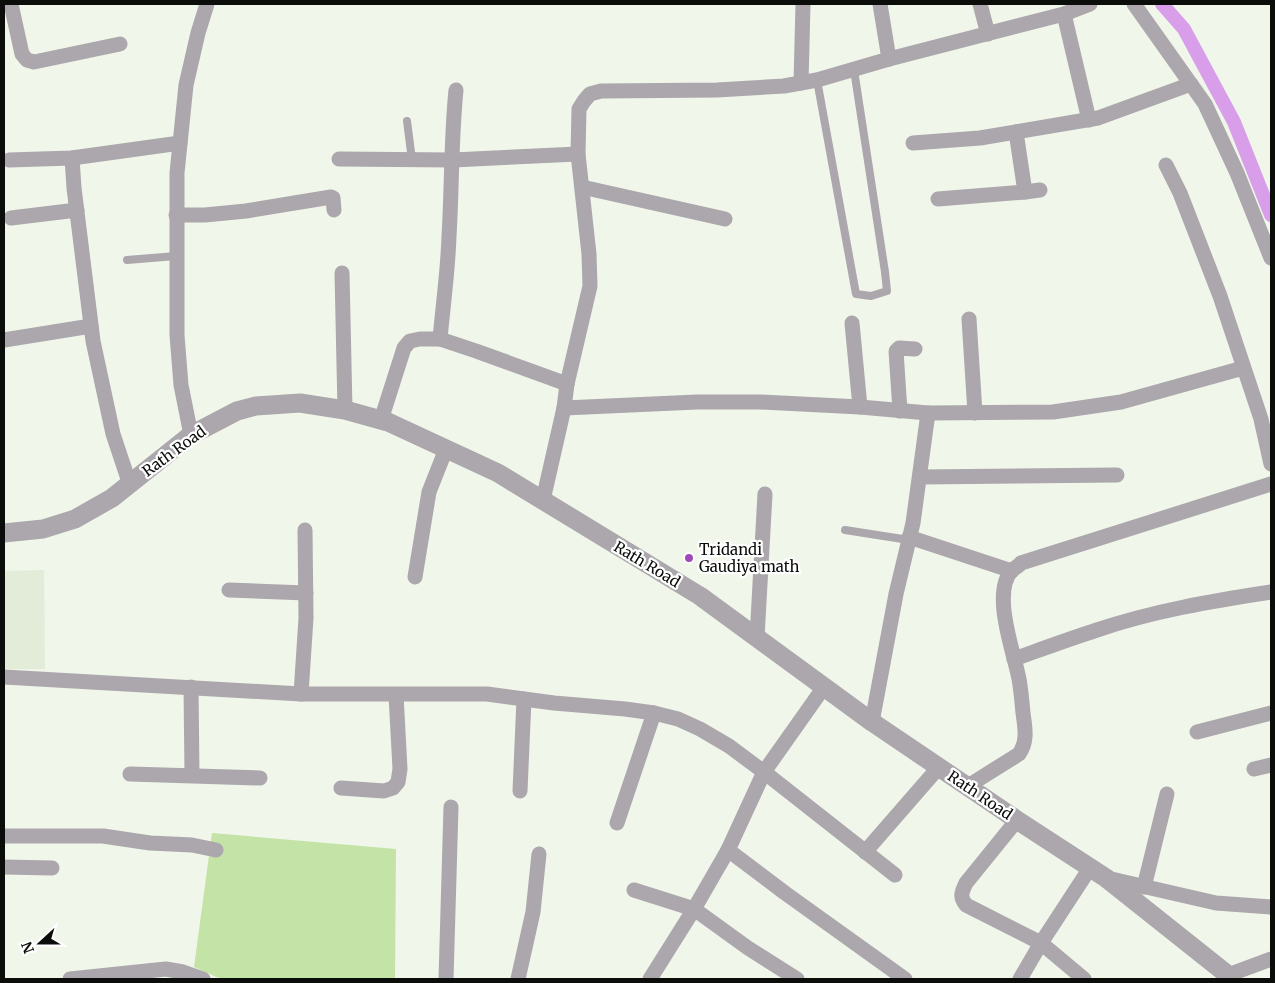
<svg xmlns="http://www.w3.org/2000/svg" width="1275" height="983" font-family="Merriweather,serif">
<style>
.built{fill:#e2ecd9}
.green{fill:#c4e3a6}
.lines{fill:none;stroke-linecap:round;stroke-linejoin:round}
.canal{stroke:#d89eea;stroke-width:14}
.service{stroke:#aba7ac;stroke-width:8}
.minor{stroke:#aba7ac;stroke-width:15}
.tertiary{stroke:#aba7ac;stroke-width:19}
.poi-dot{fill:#9f4ab8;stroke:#fff;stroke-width:2}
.labels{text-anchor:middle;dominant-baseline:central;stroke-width:4.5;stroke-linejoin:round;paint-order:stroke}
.street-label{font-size:15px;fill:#0b0d0a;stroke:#fff}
.poi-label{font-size:15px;fill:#0b0d0a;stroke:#fff;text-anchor:start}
</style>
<rect width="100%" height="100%" fill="#f0f6ea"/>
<polygon class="built" points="44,570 45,669 4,669 4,571"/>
<polygon class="green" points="212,833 396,849 395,979 221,979 194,967"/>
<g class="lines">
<polyline class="canal" points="1162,4 1184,29 1234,122 1271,215"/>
<g class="service">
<polyline points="817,80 856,294 871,296 887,291 885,272 854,70"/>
<polyline points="407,121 412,160"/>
<polyline points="127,260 176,256"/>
<polyline points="845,530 909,540"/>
</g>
<g class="minor">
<polyline points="11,4 22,54 27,60 34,62 120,44"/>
<polyline points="880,4 889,59"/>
<polyline points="980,4 988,34"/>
<polyline points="1134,4 1205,104 1237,173 1271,258"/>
<polyline points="1064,14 1089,120"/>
<polyline points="801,83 803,4"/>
<polyline points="913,143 980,138 1098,118 1191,84"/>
<polyline points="72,158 74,188 93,341 113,434 130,485"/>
<polyline points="339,159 453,160 578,154"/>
<polyline points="9,160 72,158 180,143"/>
<polyline points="1166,165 1180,193 1220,296 1261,419 1271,464"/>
<polyline points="582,187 725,219"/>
<polyline points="1025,192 1040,190"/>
<polyline points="938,199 1025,192 1016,132"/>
<polyline points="176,215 205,215 246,211 331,197 333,198 334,210"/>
<polyline points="11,218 77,210"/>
<polyline points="342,273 345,410"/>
<polyline points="969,319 975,413"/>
<polyline points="852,323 860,407"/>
<path d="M440,339c3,-34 8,-69 9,-103 3,-49 2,-97 7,-146"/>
<polyline points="4,340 91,326"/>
<polyline points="567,384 564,408 697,402 760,402 860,407 928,413 1053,412 1121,402 1243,368"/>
<polyline points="900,411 896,351 899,348 915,349"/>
<polyline points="381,420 404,348 410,341 420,339 440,339 476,351 567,384 590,286 589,254 578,154 579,109 584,101 590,94 601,91 717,90 784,86 817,80 889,59 1064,14 1090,4"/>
<polyline points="191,435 181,385 177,335 177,173 186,85 198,33 207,4"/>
<polyline points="920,477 1117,475"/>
<polyline points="543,500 564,408"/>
<polyline points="909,537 1012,571"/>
<polyline points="415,577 429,492 446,449"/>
<polyline points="229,590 306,593"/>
<polyline points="757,638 765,494"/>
<path d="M1014,659c28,-10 55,-20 83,-29 56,-19 115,-29 174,-38"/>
<polyline points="4,677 301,694 487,694 554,703 625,709 654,713 678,719 700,729 729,746 764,772 895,875"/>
<polyline points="191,687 192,774"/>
<polyline points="301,694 306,618 305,530"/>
<polyline points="872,722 896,594 913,523 928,413"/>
<polyline points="1197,732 1271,713"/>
<polyline points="1254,769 1271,765"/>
<polyline points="130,774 260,778"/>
<path d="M968,786l51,-32c9,-13 6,-26 4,-41 -1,-11 -2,-23 -4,-34 -5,-27 -28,-86 -7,-109 3,-2 7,-4 9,-7l250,-79"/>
<polyline points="341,788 384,791 393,788 398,782 400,769 396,695"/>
<polyline points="520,791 524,699"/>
<path d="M1017,820l-51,63c-4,9 -7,13 0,22l75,38 43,36"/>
<polyline points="617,823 654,713"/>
<polyline points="4,836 103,836 150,843 192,845 216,850"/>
<polyline points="728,850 785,893 905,979"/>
<polyline points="865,852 939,767"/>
<polyline points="4,867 52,868"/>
<polyline points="1107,878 1216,903 1271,907"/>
<polyline points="1144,887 1167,794"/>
<polyline points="634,890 694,909 748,948 797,979"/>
<polyline points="1228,975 1271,959"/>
<polyline points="70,979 166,969 183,972 203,979"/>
<polyline points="446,979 451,807"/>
<polyline points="518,979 533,912 539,854"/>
<polyline points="650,979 694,909 728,850 764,772 824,687"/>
<polyline points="1020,979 1041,943 1090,868"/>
</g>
<polyline class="tertiary" points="4,533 43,529 75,519 112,498 191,435 237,411 256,406 300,403 345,410 388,422 498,473 700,596 872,722 1017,820 1106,878 1233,979"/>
</g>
<circle class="poi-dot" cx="689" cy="558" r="5"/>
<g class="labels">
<g class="street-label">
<text transform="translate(174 451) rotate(-36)">Rath Road</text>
<text transform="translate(647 564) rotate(31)">Rath Road</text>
<text transform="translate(980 795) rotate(34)">Rath Road</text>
</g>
<g class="poi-label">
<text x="699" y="549">Tridandi<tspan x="699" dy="17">Gaudiya math</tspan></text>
</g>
</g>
<rect width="1275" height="983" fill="none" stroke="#0b0d0a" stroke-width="10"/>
<g transform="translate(40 943) rotate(249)" stroke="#ffffff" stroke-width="4" paint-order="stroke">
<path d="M0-4L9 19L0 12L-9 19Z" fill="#0b0d0a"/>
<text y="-8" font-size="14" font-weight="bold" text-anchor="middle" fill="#0b0d0a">N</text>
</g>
</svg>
